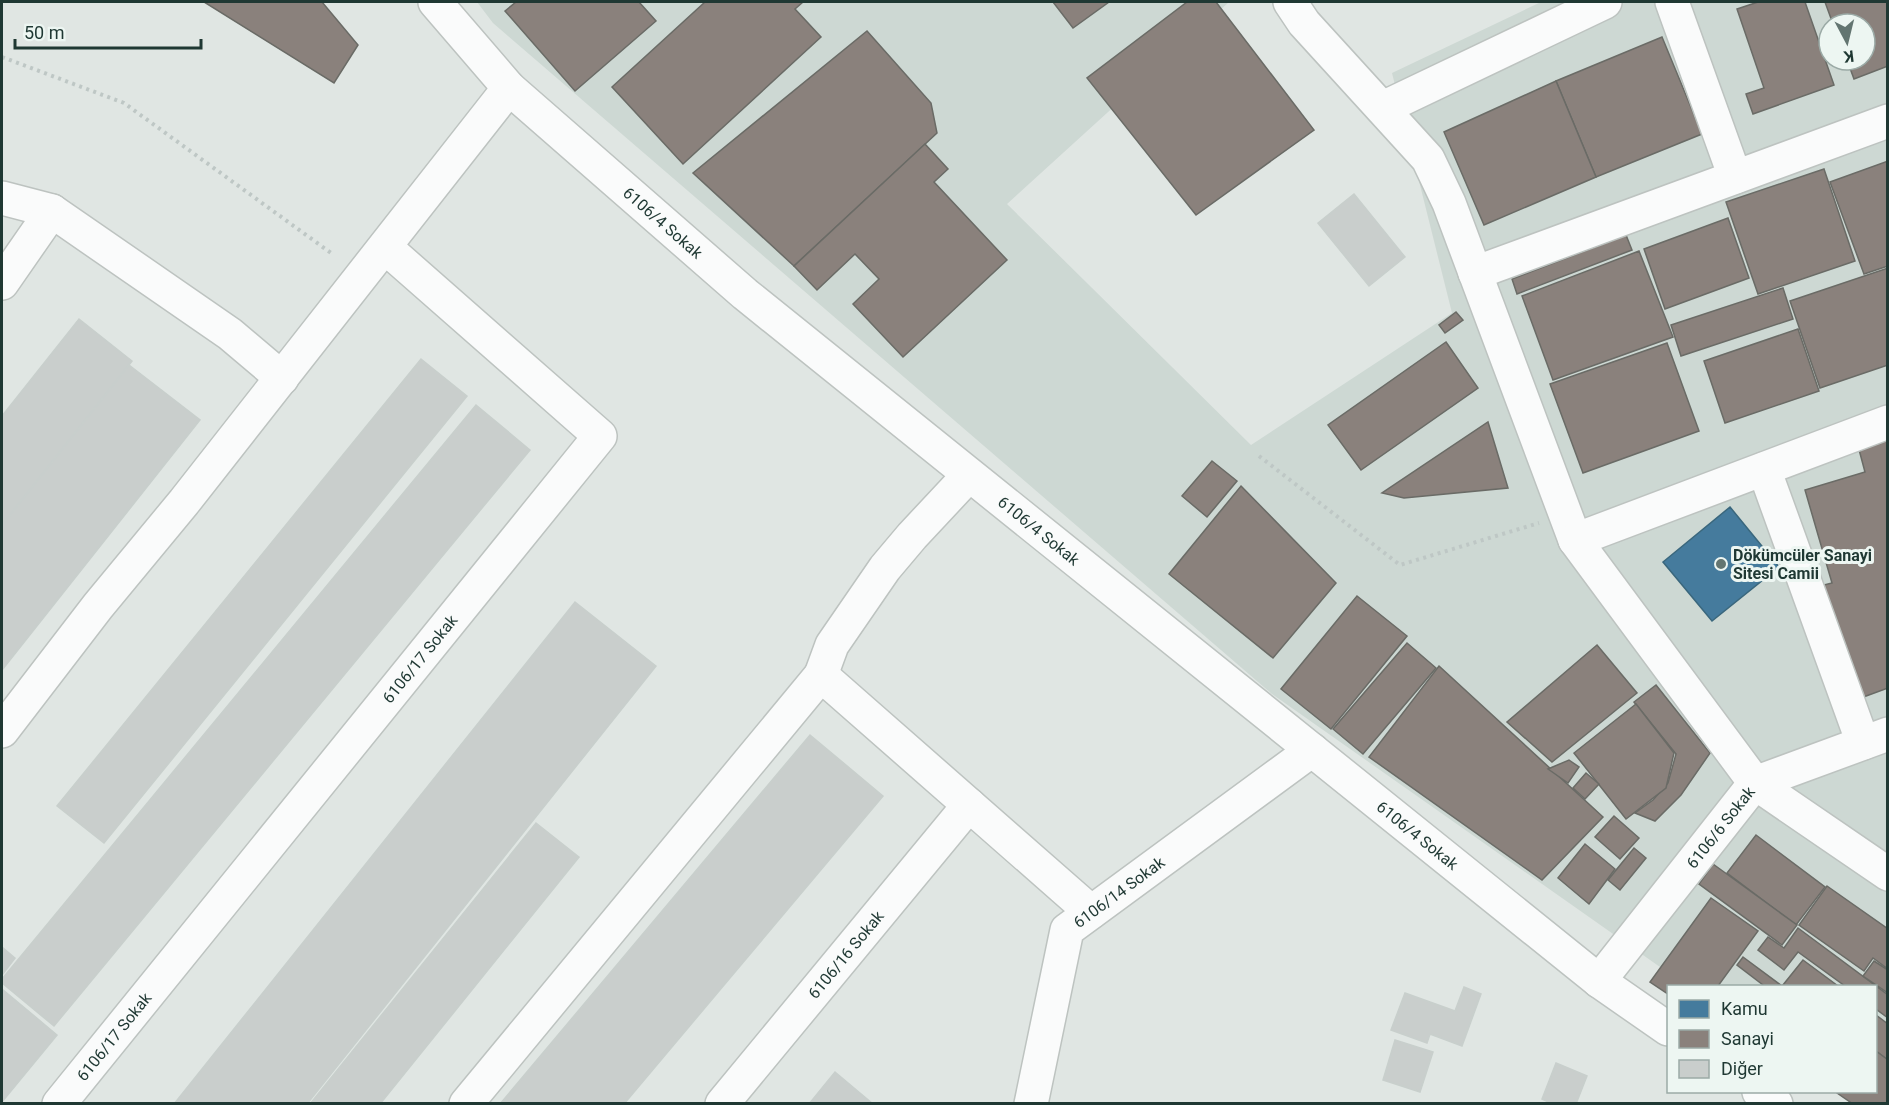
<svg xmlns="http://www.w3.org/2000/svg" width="1889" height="1105" font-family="Roboto,sans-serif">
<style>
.built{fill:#cdd8d3;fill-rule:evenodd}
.public{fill:#457b9d;stroke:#3a677d;stroke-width:1.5}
.industry{fill:#8a817c;stroke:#6a6b66;stroke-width:1.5}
.building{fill:#c9cecc;stroke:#c8cfcc;stroke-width:1.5}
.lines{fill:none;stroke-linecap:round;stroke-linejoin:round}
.minor-casing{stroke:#bdc3c0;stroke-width:36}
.path{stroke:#bec7c5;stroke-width:4;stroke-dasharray:3 4.5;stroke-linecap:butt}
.minor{stroke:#fafbfb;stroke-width:33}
.poi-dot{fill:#637571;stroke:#edf6f2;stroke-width:2}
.labels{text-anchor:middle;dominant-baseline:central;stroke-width:6;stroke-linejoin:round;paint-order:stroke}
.street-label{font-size:16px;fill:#1f3833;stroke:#edf6f2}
.poi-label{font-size:16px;font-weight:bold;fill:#1f3833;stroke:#edf6f2;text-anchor:start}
</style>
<rect width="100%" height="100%" fill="#e0e6e3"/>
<path class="built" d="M477,2h752l-222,202 244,241 201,-132 -60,-240 149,-71h346v1101h-34l-18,-11h41v-106h-189l-415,-292 -779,-671zM1829,24h36v36h-36z"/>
<polygon class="public" points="1730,507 1779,567 1712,621 1663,562"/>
<g class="industry">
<polygon points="204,2 322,2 358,45 334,83"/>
<polygon points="516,2 639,2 656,21 575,91 505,11"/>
<polygon points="705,2 803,2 795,9 821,37 683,164 612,87"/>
<polygon points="1053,2 1109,2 1073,28"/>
<polygon points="1187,2 1216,2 1314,130 1196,215 1087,78"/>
<polygon points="1758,2 1805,2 1834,85 1753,114 1746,94 1764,88 1737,9"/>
<polygon points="1825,2 1888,2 1888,66 1854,79 1847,60 1865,60 1865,24 1833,24"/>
<polygon points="867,31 931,103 937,133 794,266 693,173"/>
<polygon points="1662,37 1702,134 1596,177 1556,81"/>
<polygon points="1556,81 1596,177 1484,225 1444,132"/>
<polygon points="925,144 948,169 934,182 1007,260 903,357 853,304 879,279 855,254 817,290 794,266"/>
<polygon points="1888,161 1888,266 1864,274 1830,182"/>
<polygon points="1824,169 1855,261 1758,294 1726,202"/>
<polygon points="1728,218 1749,278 1665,309 1644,249"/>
<polygon points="1626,235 1632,250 1517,294 1512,279"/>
<polygon points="1639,251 1673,337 1553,380 1522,296"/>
<polygon points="1888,268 1888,365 1820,388 1790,301"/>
<polygon points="1783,288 1793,319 1681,356 1671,325"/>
<polygon points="1456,312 1463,320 1445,333 1439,325"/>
<polygon points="1798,329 1819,391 1725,423 1704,361"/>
<polygon points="1446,342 1478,388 1361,470 1328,425"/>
<polygon points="1667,343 1699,431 1583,473 1550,384"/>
<polygon points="1488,422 1508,488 1404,498 1382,493"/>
<polygon points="1888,435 1888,688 1858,699 1816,587 1832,583 1805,490 1865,472 1857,442"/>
<polygon points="1212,461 1237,481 1207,517 1182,496"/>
<polygon points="1241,486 1336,583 1273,658 1169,574"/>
<polygon points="1357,596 1407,636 1331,729 1281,689"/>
<polygon points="1407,643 1436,668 1363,754 1333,729"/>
<polygon points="1597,645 1637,693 1552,762 1507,722"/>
<polygon points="1439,666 1603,817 1542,880 1369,757"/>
<polygon points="1656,685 1710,753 1681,795 1655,821 1635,813 1653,800 1668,783 1676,754 1634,702"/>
<polygon points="1636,704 1674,753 1666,788 1626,819 1574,753"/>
<polygon points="1569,760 1579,767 1568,783 1548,769"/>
<polygon points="1586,773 1599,784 1585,799 1573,788"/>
<polygon points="1614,816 1639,838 1620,859 1595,837"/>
<polygon points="1756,835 1825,887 1796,925 1727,873"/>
<polygon points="1585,844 1615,869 1589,904 1558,878"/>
<polygon points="1634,848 1646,858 1620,890 1608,880"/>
<polygon points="1713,864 1797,925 1782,945 1699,884"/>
<polygon points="1827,886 1888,929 1888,969 1873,958 1864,971 1799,925"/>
<polygon points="1711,898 1758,931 1718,986 1668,986 1668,994 1650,982"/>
<polygon points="1798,928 1888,995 1888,1018 1876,1009 1876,986 1845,986 1798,952 1784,970 1758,950 1768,937 1784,948"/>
<polygon points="1743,957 1782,986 1762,986 1763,985 1737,965"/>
<polygon points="1803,960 1838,986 1786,986 1783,985"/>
<polygon points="1874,961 1888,970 1888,993 1863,976"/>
<polygon points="1876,1015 1888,1024 1888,1060 1876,1051"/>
<polygon points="1876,1051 1888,1060 1888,1104 1853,1104 1837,1093 1876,1092"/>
</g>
<g class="building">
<polygon points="1354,194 1405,257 1369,286 1318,223"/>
<polygon points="79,319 132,361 2,525 2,416"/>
<polygon points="421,359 467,396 104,843 57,806"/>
<polygon points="129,365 200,420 2,670 2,525"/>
<polygon points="476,405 530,450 54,1026 2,983 2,979"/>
<polygon points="575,602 656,666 307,1104 174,1104"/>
<polygon points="810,735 883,796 624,1104 500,1104"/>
<polygon points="536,823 579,857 380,1104 310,1104"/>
<polygon points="2,947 15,958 2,975"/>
<polygon points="1464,987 1481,994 1462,1046 1430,1034 1427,1043 1391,1030 1405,993 1455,1011"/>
<polygon points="2,989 57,1035 2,1102"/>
<polygon points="1395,1040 1433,1052 1420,1092 1383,1080"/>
<polygon points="1556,1063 1587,1076 1576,1104 1553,1104 1542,1099"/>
<polygon points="835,1072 873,1104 809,1104"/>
</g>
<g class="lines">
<g class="minor-casing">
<g id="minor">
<path id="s1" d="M435,2l74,86 236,206 854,687 69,48"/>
<polyline points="1290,2 1304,23 1428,159 1449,203 1575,540 1755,783 1888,874"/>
<polyline points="1672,2 1735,177"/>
<polyline points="1383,108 1605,2"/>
<polyline points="2,198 52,211 230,334 282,378"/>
<polyline points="1475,273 1888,121"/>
<polyline points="2,283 52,211"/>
<polyline points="1764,469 1863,743"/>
<polyline points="1575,540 1888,422"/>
<polyline points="821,675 832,645 885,568 912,536 969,475"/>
<polyline points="2,731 98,606 184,502 509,88"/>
<path id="s2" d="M1599,981l156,-198 133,-49"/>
<polyline points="1759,1092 1776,1104"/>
<path id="s3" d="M59,1104l541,-668 -215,-189"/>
<polyline points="466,1104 821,675 1091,912"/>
<path id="s4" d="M722,1104l247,-299"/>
<path id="s5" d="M1031,1104l36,-174 245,-180"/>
</g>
</g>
<g class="path">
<polyline points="2,57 124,103 331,253"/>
<polyline points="1259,456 1400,565 1539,523"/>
</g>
<use href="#minor" class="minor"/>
</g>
<circle class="poi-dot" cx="1721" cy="564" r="6"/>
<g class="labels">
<g class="street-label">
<text stroke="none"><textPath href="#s1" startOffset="318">6106/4 Sokak</textPath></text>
<text stroke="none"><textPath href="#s1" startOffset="804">6106/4 Sokak</textPath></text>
<text stroke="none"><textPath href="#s3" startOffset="573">6106/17 Sokak</textPath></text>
<text stroke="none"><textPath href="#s2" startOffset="196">6106/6 Sokak</textPath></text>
<text stroke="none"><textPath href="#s1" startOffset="1290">6106/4 Sokak</textPath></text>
<text stroke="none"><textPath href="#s5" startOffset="242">6106/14 Sokak</textPath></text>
<text stroke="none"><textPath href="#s4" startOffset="194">6106/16 Sokak</textPath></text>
<text stroke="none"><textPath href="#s3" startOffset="87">6106/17 Sokak</textPath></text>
</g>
<g class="poi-label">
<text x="1733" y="555">Dökümcüler Sanayi<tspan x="1733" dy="18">Sitesi Camii</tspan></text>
</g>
</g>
<rect width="1889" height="1105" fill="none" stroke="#1f3833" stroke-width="6"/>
<rect x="1667" y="985" width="210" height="108" fill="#edf6f2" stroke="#9baaa6" stroke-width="1.5"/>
<rect x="1679" y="1000" width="30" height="18" fill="#457b9d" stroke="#9baaa6" stroke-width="1.5"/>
<text x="1721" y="1015" font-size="18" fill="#1f3833">Kamu</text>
<rect x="1679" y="1030" width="30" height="18" fill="#8a817c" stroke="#9baaa6" stroke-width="1.5"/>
<text x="1721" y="1045" font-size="18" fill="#1f3833">Sanayi</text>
<rect x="1679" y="1060" width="30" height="18" fill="#c9cecc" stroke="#9baaa6" stroke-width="1.5"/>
<text x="1721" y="1075" font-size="18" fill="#1f3833">Diğer</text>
<g transform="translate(1847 42) rotate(173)"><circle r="28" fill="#edf6f2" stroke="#9baaa6" stroke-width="1.5"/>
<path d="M0-4.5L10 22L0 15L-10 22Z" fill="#637571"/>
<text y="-9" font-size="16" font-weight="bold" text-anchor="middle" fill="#1f3833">K</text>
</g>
<path d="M15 39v9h186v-9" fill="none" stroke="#1f3833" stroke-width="3"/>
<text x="24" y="39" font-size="18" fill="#1f3833" stroke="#edf6f2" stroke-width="4.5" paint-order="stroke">50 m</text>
</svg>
